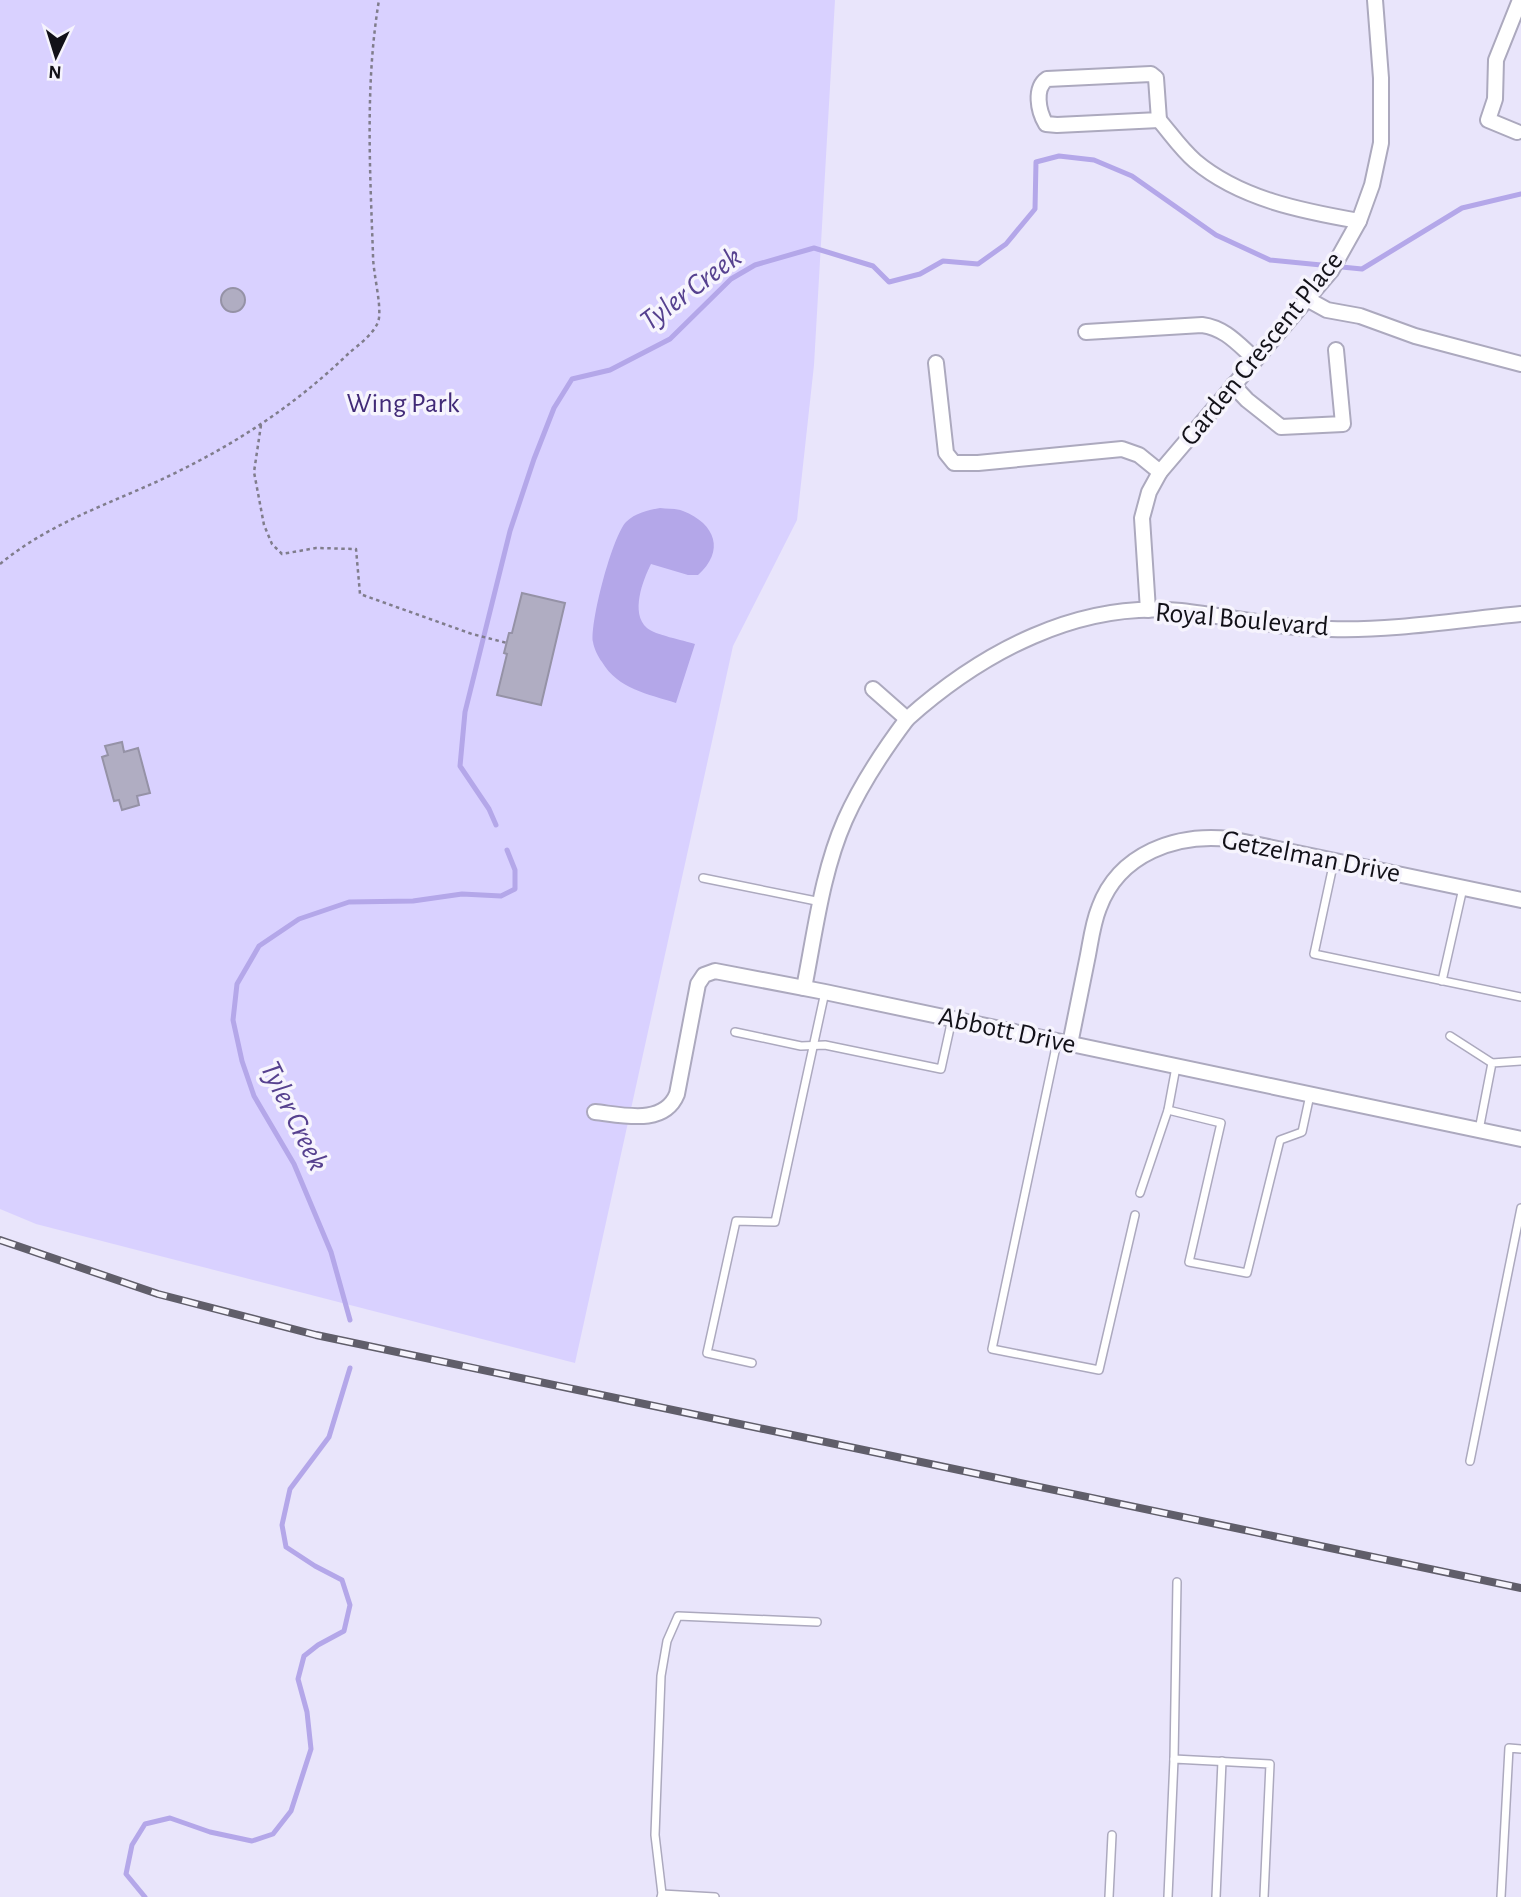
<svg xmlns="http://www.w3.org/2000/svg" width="1521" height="1897" font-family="'Alegreya Sans',sans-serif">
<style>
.green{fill:#d9d1ff}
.water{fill:#b4a7e9}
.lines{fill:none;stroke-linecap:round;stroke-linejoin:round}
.stream{stroke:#b4a7e9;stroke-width:5}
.building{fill:#b0adc2;stroke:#9592a6;stroke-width:2}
.service-casing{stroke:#aca9be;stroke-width:10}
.minor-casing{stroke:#aca9be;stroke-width:18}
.path{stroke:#807d8c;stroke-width:2.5;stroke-dasharray:3.5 3.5;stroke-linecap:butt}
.service{stroke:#fff;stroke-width:7}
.minor{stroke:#fff;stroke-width:14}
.rail-casing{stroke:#605e6a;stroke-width:8}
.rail{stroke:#f6f4fd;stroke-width:5;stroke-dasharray:16;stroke-linecap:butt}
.labels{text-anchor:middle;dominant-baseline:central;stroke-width:7;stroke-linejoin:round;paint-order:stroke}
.street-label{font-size:28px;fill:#121118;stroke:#f6f4fd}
.park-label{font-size:28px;fill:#412a77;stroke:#f6f4fd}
.water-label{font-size:30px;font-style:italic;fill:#56418f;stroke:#f6f4fd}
</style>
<rect width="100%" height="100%" fill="#e9e5fb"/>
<polygon class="green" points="0,0 835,0 814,365 797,520 733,646 575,1363 36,1224 0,1209"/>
<path class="water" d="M660,508c7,1 16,0 23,3 33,13 42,40 15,64h-10l-37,-11c-8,16 -21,49 -4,64 8,7 36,12 48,16l-19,59c-28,-9 -58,-14 -74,-41 -4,-5 -8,-14 -9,-20 -3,-20 19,-105 33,-120 9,-9 22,-12 34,-14z"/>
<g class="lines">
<g class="stream">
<polyline points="496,825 489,809 460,766 465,712 510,531 534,459 554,408 572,379 610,370 670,339 731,279 755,265 814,248 873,266 889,282 920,274 943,261 978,264 1006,244 1035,209 1036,162 1059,156 1094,160 1132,176 1216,235 1270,260 1362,269 1462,208 1521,194"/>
<polyline points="350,1320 331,1252 294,1164 254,1096 242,1061 233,1020 237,984 259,946 299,919 349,902 413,901 462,894 501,896 515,889 515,870 507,850"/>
<polyline points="145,1897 126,1874 132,1845 145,1824 170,1818 210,1832 252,1841 273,1834 291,1811 311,1749 307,1712 298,1679 304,1656 318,1645 344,1631 350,1605 342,1580 315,1566 286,1547 282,1525 290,1489 329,1437 350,1368"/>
</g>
</g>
<g class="building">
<circle cx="233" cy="300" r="12"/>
<polygon points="522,593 565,603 541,705 497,695 507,654 504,653 509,633 512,633"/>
<polygon points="122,742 124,752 138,748 150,793 137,796 139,805 122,810 119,800 114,801 102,757 108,755 105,746"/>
</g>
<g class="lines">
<g class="service-casing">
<g id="service">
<polyline points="1334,861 1314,954 1521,997"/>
<polyline points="703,878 821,902"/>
<polyline points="1442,981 1463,888"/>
<polyline points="735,1032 801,1046 825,1045 941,1069 952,1019"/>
<polyline points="1450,1036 1492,1063"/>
<polyline points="1057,1042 992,1349 1099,1370 1135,1215"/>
<polyline points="1168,1110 1221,1123 1189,1262 1247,1273 1280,1140 1302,1132 1310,1095"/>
<polyline points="1479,1130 1492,1063 1521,1061"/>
<polyline points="1140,1193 1168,1110 1176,1067"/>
<polyline points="752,1363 707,1353 736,1221 775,1222 825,992"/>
<polyline points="1470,1461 1521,1208"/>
<polyline points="1174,1759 1177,1582"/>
<polyline points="662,1894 655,1835 661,1676 667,1641 678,1616 817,1622"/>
<polyline points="661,1897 662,1894 715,1897"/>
<polyline points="1109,1897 1112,1835"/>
<polyline points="1168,1897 1174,1759 1270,1764 1264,1897"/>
<polyline points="1216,1897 1222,1761"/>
<polyline points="1501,1897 1509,1748 1521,1749"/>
</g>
</g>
<g class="minor-casing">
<g id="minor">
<path d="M1151,74l5,4 3,42 -102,5 -11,-1c-8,-13 -12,-36 1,-45z"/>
<path d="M1159,120c12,14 22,29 36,41 45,38 107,50 164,60"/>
<polyline points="1517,132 1488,120 1495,99 1496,60 1520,0"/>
<polyline points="1307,299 1327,310 1360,316 1415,336 1521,364"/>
<path d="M1086,332l116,-7c23,3 36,19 53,34"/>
<polyline points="936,363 946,453 954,463 978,463 1122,449 1139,455 1160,472"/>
<polyline points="1233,385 1247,400 1281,427 1343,424 1336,350"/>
<polyline points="1148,610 1142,518 1149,492 1160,472 1331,271 1359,221 1372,185 1381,143 1381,78 1375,0"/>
<path d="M873,689l34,30c74,-66 171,-119 274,-108 50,6 98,17 149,18 63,2 128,-9 191,-15"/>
<path d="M804,988c11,-55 18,-116 41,-168 16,-36 38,-69 62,-101"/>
<path d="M1070,1044c6,-30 12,-59 18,-89 3,-16 5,-32 11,-47 20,-55 78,-75 131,-69l291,61"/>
<path d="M595,1112c28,3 69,14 82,-18l21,-110 6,-9 11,-4 110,21 696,147"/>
</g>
</g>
<g class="path">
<polyline points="261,425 254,472 264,525 272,544 282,554 316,548 356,549 360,594 472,634 507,643"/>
<path d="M0,564c49,-41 112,-61 169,-88 68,-33 125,-70 179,-122 10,-9 29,-22 31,-36 2,-17 -6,-45 -6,-63 -3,-85 -8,-171 6,-255"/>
</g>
<use href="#service" class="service"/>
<use href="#minor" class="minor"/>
<g class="rail-casing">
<polyline id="rail" points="0,1240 158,1294 316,1335 1521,1588"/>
</g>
<use href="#rail" class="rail"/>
</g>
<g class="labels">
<g class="street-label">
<text transform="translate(1262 349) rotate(-51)">Garden Crescent Place</text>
<text transform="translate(1242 620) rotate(5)">Royal Boulevard</text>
<text transform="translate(1311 857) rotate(11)">Getzelman Drive</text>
<text transform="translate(1007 1031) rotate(12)">Abbott Drive</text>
</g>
<g class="park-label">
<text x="403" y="404">Wing Park</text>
</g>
<g class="water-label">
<text transform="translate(691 289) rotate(-37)">Tyler Creek</text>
<text transform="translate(294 1116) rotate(64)">Tyler Creek</text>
</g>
</g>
<g transform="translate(56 56) rotate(184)" stroke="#f6f4fd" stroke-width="5" paint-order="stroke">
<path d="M0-5L12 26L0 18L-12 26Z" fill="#121118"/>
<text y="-10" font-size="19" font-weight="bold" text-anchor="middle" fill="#121118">N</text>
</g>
</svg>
